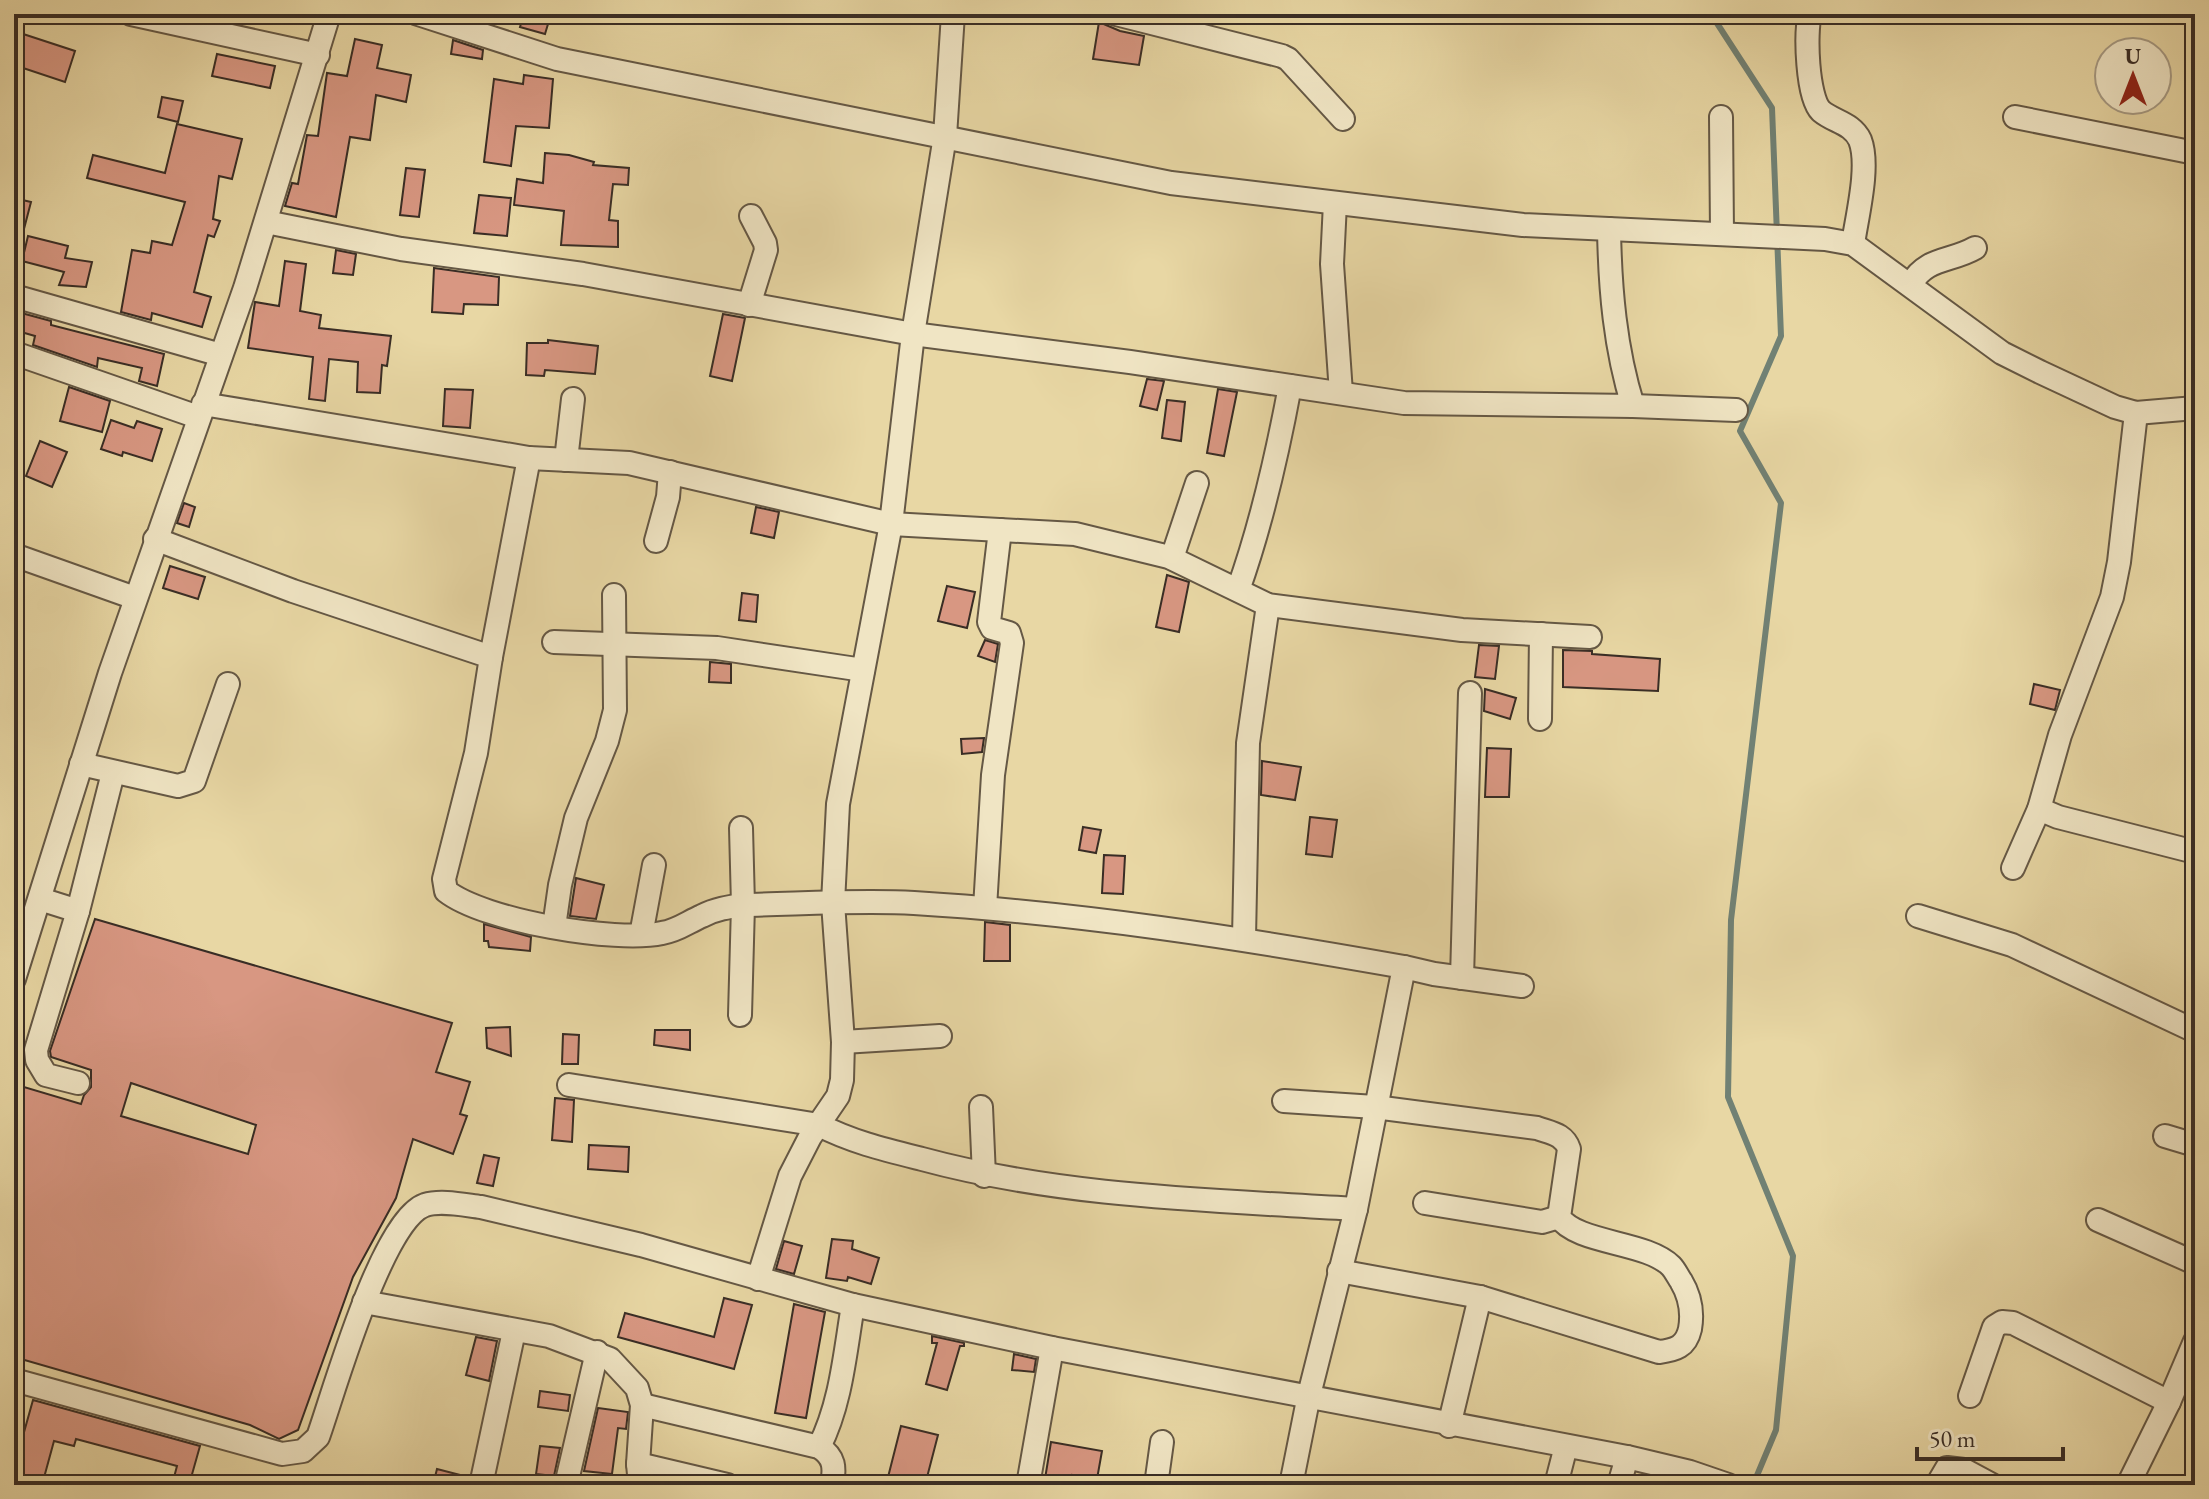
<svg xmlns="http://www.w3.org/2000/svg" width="2209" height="1499" font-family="'EB Garamond',serif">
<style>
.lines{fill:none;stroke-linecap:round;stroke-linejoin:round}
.stream{stroke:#718174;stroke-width:6}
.building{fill:#d89782;stroke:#392d25;stroke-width:2;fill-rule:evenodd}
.minor-casing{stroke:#655845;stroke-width:26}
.minor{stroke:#f0e5c4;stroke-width:22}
</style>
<rect width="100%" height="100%" fill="#e8d7a4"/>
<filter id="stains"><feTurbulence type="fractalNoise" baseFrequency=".0025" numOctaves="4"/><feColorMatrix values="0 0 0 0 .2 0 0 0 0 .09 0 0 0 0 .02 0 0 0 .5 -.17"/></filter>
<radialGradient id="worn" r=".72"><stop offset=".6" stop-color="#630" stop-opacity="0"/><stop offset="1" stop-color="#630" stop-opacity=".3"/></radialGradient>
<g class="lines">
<polyline class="stream" points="1711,14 1772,108 1781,336 1740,431 1781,503 1731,920 1728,1097 1793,1256 1776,1430 1753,1485"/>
</g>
<g class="building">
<polygon points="524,14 551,14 545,34 520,27"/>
<polygon points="1099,22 1120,31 1144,36 1139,65 1093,59"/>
<polygon points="14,31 75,51 65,82 14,65"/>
<polygon points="355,39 382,45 377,68 411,75 406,102 376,95 370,140 350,137 336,217 285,206 292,183 298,184 307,135 318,136 327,73 347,76"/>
<polygon points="453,40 483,50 482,59 451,54"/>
<polygon points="217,54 275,66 270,88 212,76"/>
<polygon points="524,75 553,79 549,128 516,126 511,166 484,162 494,79 523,84"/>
<polygon points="162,97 183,101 178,122 158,117"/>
<polygon points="177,124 242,139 232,179 219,176 213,219 220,221 214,237 208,235 194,292 211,297 202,327 152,313 151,320 121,312 132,250 150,253 152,241 172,245 185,202 87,178 93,155 165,173"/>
<polygon points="545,153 569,155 594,162 593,165 629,168 628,185 613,184 609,220 618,221 618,247 561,245 564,211 514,205 517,179 543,183"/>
<polygon points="406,168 425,170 419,217 400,215"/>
<polygon points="479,195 511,198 507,236 474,233"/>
<polygon points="14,198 31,202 19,248 14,247"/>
<polygon points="28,236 68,246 65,258 92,262 86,287 59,285 64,272 22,261"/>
<polygon points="336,250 356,254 353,275 333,273"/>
<polygon points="285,261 306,264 300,311 321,315 319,328 391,336 387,366 382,365 380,393 357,392 358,362 329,359 325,401 309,399 313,357 248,348 255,302 279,306"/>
<polygon points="434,268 499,277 498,305 464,304 463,314 432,312"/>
<polygon points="14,311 51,321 51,325 164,354 157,386 139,381 142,368 98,358 97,367 33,345 35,336 14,330"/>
<polygon points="723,314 745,318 732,381 710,376"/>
<polygon points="548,340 598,346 595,374 545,370 544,376 526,375 527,343 548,343"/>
<polygon points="1147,379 1164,381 1157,410 1140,406"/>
<polygon points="69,387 110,401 102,432 60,421"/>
<polygon points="445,389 473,390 470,428 443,426"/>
<polygon points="1218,389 1237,392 1224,456 1207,453"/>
<polygon points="1167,400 1185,402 1181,441 1162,438"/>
<polygon points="111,420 134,428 137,421 162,429 152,461 123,452 122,456 101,449"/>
<polygon points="40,441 67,452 52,487 26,476"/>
<polygon points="184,503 195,507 189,527 177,523"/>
<polygon points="756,507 779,512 774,538 751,533"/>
<polygon points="170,566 205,577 198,599 163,588"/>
<polygon points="1167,575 1189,582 1179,632 1156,627"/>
<polygon points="947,586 975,592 967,628 938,621"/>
<polygon points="742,593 758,595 756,622 739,620"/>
<polygon points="985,640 998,644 995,662 978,656"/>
<polygon points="1479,645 1499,646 1495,679 1475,677"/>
<polygon points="1563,650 1592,651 1592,654 1660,659 1658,691 1563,687"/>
<polygon points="710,662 731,664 731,683 709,682"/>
<polygon points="2034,684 2060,690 2055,710 2030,704"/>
<polygon points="1485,689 1516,698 1510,719 1484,711"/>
<polygon points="984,738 982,752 962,754 961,739"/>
<polygon points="1487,748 1511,749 1509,797 1485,797"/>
<polygon points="1262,761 1301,767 1295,800 1261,795"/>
<polygon points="1310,817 1337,820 1332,857 1306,854"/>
<polygon points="1083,827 1101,830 1096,853 1079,850"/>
<polygon points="1104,855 1125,856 1123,894 1102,893"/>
<polygon points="576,878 604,885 596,919 570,916"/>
<path d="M95,919l357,104 -16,49 34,10 -10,32 7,2 -14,38 -40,-15 -17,59 -43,79 -55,153 -19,9 -29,-14 -236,-68v-273l67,20 3,-9 7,-8v-17l-40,-13 -1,-6zM131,1083l125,42 -8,29 -127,-38z"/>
<polygon points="985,922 1010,925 1010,961 984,961"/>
<polygon points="484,924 531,937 530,951 489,947 488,941 484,941"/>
<polygon points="510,1027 511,1056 487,1048 486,1028"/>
<polygon points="655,1030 690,1030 690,1050 654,1045"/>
<polygon points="563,1034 579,1035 578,1064 562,1064"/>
<polygon points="555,1098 574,1100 572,1142 552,1140"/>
<polygon points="589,1145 629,1147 628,1172 588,1169"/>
<polygon points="484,1155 499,1158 493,1186 477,1183"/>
<polygon points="832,1239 853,1241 852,1249 879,1258 871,1284 848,1277 847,1281 826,1278"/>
<polygon points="784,1241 802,1246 794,1274 776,1269"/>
<polygon points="724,1298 752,1305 734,1369 618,1337 625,1313 714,1337"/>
<polygon points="794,1304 825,1312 806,1418 775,1413"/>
<polygon points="932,1336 964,1343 964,1346 960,1346 947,1390 926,1384 937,1343 932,1343"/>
<polygon points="476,1337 497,1341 489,1381 466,1375"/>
<polygon points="1014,1354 1036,1359 1034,1372 1012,1370"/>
<polygon points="540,1391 570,1395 568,1411 538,1407"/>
<polygon points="33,1400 200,1446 189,1485 172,1485 177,1466 76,1439 74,1446 54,1441 42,1485 14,1485 14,1468"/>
<polygon points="598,1408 628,1412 626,1429 618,1428 612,1474 584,1471"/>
<polygon points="901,1426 938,1435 925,1485 886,1485"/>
<polygon points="1051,1442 1102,1451 1097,1479 1072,1475 1070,1485 1044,1485"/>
<polygon points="540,1446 560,1448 554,1476 536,1474"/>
<polygon points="437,1469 468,1477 467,1485 433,1485"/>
</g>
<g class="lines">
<g class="minor-casing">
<g id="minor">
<polyline points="131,14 318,55"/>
<polyline points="418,14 557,59 1171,183 1523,225 1825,239 1853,244 2002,353 2040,372 2115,407 2136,413 2195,408"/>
<polyline points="1116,14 1282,56 1288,59 1343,119"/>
<path d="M1810,14c-5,19 -3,83 11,97 13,11 31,12 39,29 10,26 -3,76 -7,104"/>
<polyline points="1721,117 1722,234"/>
<polyline points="2015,117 2195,153"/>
<polyline points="1335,203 1332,264 1341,393"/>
<path d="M266,222l135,27 182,25 330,60 217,28 274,41 229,3c-18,-58 -23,-117 -24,-177"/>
<path d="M1911,284c15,-27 40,-22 64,-36"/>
<polyline points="14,296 221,355"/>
<polyline points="749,305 766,250 765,243 751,216"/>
<polyline points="14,353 198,417"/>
<polyline points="203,404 529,458 629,463 891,524 1075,534 1169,557 1268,605 1462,630 1590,637"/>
<polyline points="1633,406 1736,410"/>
<polyline points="566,460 573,399"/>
<path d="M155,539l138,52 198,66 -15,96 -32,126 2,12c38,30 170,52 216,42 15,-2 26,-11 40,-17 13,-7 27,-9 41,-11 57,-1 115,-5 171,-2 165,10 327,35 490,64l-48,242 -47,186 -18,90"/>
<polyline points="656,541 668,497 670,472"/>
<polyline points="14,555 135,598"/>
<polyline points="1172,558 1197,483"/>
<path d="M1238,590c24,-67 39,-134 52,-204"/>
<polyline points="554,642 717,648 863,670"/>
<polyline points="491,657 529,458"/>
<polyline points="1540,719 1541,634"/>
<polyline points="81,764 178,786 194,781 228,684"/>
<polyline points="2039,809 2058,817 2195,852"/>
<polyline points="2013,868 2039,809 2060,735 2112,597 2119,562 2136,413"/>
<polyline points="40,899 78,911 36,1050 37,1060 46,1075 78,1083"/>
<polyline points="985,908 993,775 1012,643 1009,633 992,628 989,622 1000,530"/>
<polyline points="78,911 113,773"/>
<polyline points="1918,916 2012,945 2195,1031"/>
<polyline points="554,927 560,885 576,818 607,741 615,710 614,595"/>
<polyline points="641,935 654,865"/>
<polyline points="1244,938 1248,743 1268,605"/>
<polyline points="1404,967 1434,974 1522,986"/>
<polyline points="1462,978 1470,693"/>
<polyline points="14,979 110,673 245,288 329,14"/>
<polyline points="740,1015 743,905 741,828"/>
<polyline points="843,1042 940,1036"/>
<path d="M569,1085l250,40c33,17 67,25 103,34 140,38 289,41 434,50"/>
<path d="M1284,1101l91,6 162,21c14,5 27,6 32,21l-10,68c18,27 87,24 112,49 4,4 7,11 10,15 9,15 12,31 9,48 -4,18 -15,21 -31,23l-179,-55 -141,-26"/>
<polyline points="981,1107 984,1176"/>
<polyline points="2165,1136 2195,1145"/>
<polyline points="1425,1203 1542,1222 1559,1217"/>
<polyline points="2098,1220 2195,1263"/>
<polyline points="758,1279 790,1176 810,1137 838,1096 842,1080 843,1042 833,903 838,804 891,524 913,334 945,136 953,14"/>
<polyline points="364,1302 549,1336 610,1359 637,1388 642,1405 638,1464 640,1485"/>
<path d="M14,1380l268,74 21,-3 15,-14c16,-45 64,-217 107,-232 16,-5 39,0 56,2l160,38 212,60 199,43 575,109 63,15 38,13"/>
<polyline points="1970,1396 1994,1327 2002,1322 2013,1323 2169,1402"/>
<path d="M642,1405l177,42c16,10 16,21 13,38"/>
<polyline points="1449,1426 1480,1297"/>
<path d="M819,1447c22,-43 26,-94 34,-142"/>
<polyline points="638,1464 727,1485"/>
<polyline points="481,1485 514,1331"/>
<polyline points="566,1485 597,1352"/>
<polyline points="1028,1485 1052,1348"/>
<polyline points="1156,1485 1162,1442"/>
<polyline points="1556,1485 1566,1446"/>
<polyline points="1619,1485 1627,1457"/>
<polyline points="1937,1485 1947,1468 1964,1470 1992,1485"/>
<polyline points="2128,1485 2169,1402 2195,1341"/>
</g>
</g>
<use href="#minor" class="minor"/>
</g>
<rect width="2209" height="1499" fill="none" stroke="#e8d7a4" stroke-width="48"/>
<rect x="16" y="16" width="2177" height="1467" fill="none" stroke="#392d25" stroke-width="4"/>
<rect x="24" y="24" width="2161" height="1451" fill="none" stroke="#392d25" stroke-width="2"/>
<g transform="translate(2133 76)"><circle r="38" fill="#f0e5c4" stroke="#a79b84" stroke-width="2"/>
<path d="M0-6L14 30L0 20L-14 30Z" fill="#8f2418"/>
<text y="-12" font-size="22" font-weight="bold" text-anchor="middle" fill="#392d25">U</text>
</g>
<path d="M1917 1447v12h146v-12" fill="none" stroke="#392d25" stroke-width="4"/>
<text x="1929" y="1447" font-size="24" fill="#392d25" stroke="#f0e5c4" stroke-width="6" paint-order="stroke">50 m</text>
<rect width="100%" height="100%" filter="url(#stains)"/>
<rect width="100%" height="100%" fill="url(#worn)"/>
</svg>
